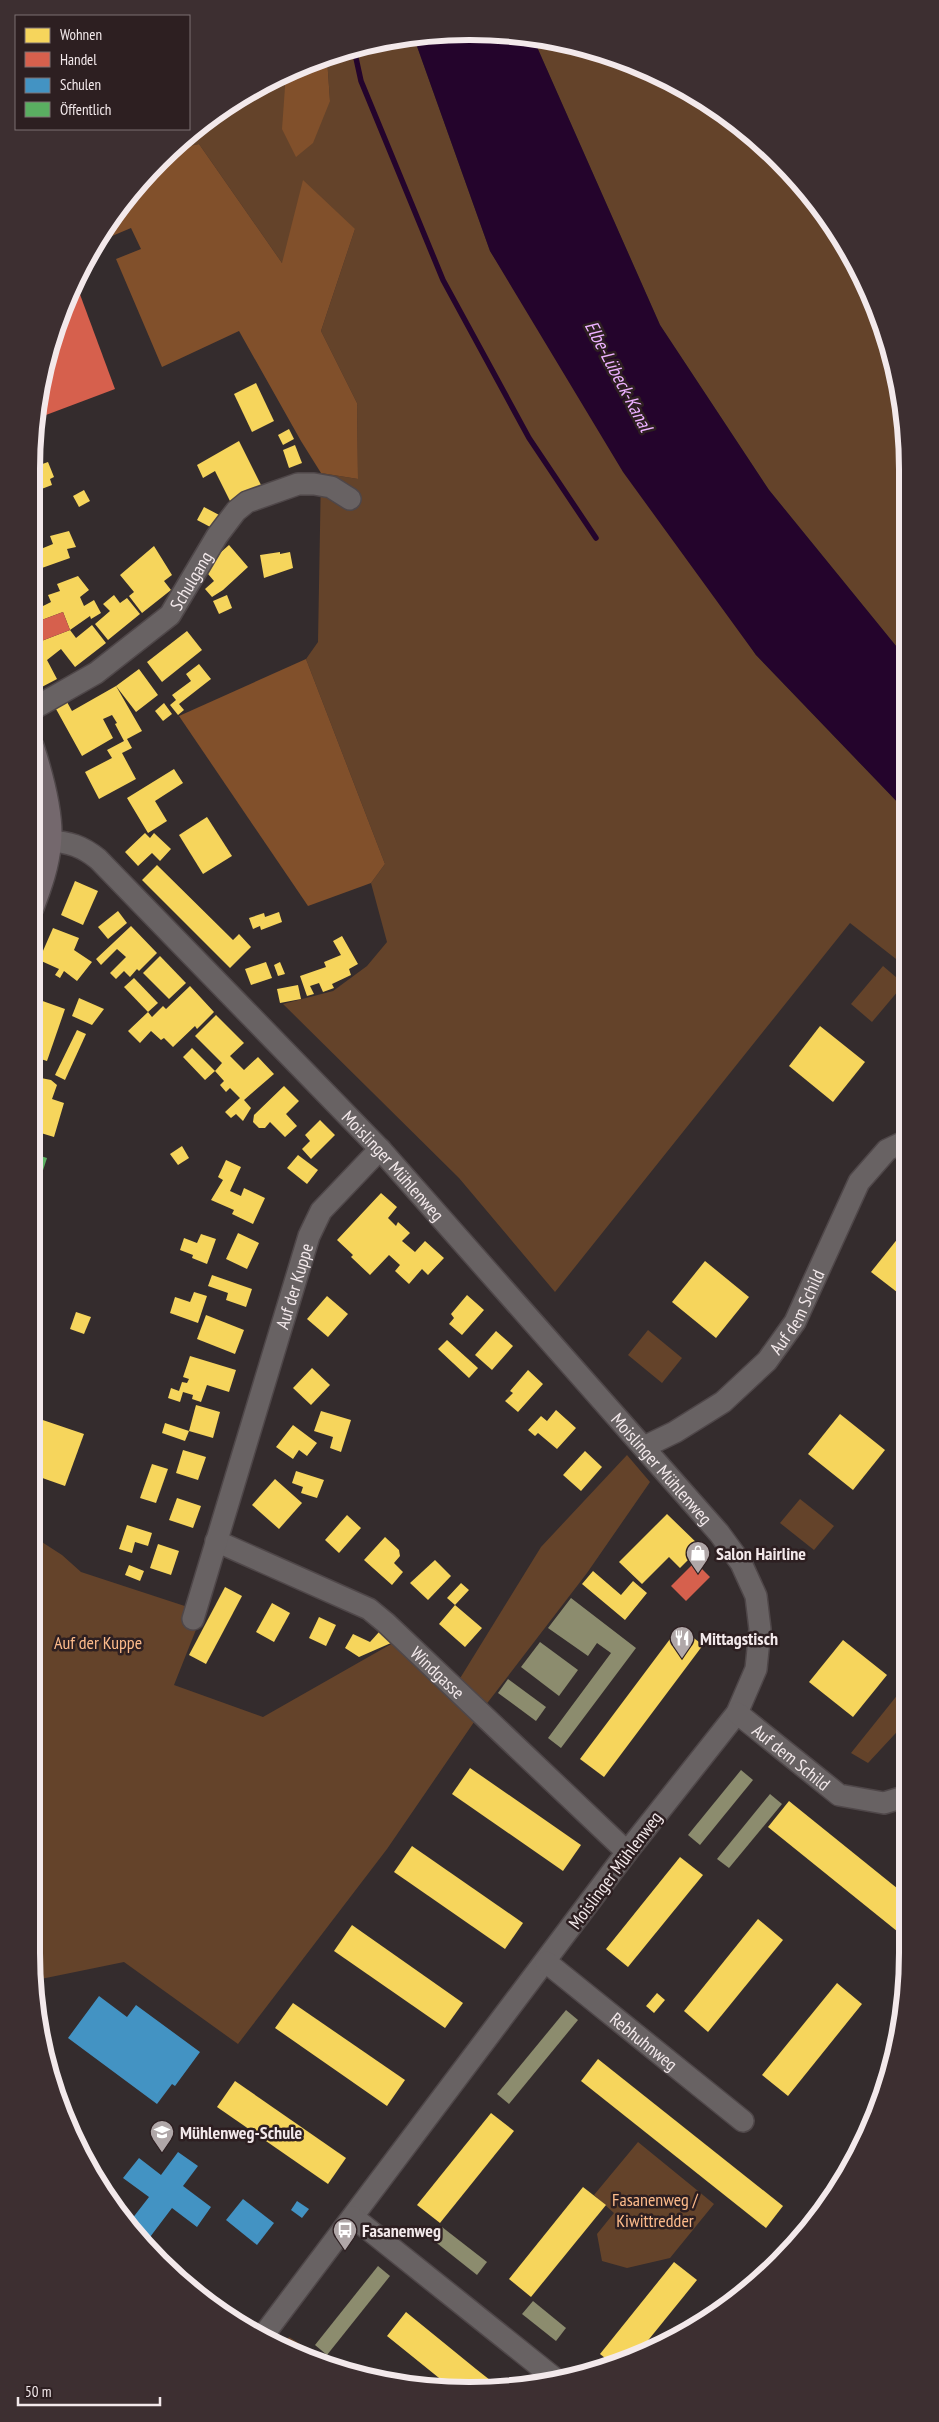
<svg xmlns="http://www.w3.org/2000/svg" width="939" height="2422" font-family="'PT Sans Narrow',sans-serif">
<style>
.green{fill:#64432a}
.forest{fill:#81502b}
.water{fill:#24042c}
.homes{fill:#f6d55c}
.shops{fill:#d6604d}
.schools{fill:#4393c3}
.public{fill:#5aae61}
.industry{fill:#8c8c6e}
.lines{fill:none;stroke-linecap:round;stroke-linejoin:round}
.stream{stroke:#24042c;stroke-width:5.5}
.minor-casing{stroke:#4f4749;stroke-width:24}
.major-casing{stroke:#4f4749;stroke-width:29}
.minor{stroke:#686263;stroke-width:21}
.major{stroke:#74686d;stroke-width:26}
.labels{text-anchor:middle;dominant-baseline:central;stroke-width:5;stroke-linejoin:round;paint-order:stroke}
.street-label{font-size:18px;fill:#f3e9eb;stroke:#2d1f21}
.poi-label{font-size:18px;font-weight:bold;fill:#f3e9eb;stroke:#2d1f21;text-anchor:start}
.park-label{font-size:18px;fill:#fdbb8b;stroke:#2d1f21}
.water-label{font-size:19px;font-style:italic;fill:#edb1ff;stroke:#2d1f21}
.rim{fill:none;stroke:#f3e9eb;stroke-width:6}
</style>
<rect width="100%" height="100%" fill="#342c2d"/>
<g class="green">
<polygon points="413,35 490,251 756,655 905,810 905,966 850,923 555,1292 459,1178 283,1004 333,991 367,966 387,942 371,883 385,864 306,659 318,642 321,473 358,479 357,403 321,331 355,229 282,263 199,144 171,150 181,140 251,90 283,75 285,87 330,101 327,58 334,53"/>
<polygon points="533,38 583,46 713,105 799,181 874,302 904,412 905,657 769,490 660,325"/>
<polygon points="883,966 904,984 872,1022 851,1004"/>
<polygon points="648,1330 682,1358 662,1383 628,1355"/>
<polygon points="627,1455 650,1482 587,1573 485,1706 387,1849 238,2044 124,1962 36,1980 31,1952 31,1535 62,1555 81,1572 203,1612 174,1685 263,1717 393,1643 459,1680 541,1547"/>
<polygon points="800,1499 834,1526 814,1550 780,1523"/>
<polygon points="899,1693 907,1700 907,1721 868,1763 851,1753"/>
<polygon points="638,2142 714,2204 670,2258 627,2268 602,2261 597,2234 614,2213 594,2195"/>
<polygon points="289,2337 341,2370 329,2368 283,2347"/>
</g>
<g class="forest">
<polygon points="334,53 327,58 330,101 313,143 296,157 282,129 285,87 283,75"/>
<polygon points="199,144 282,263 303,180 355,229 321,331 357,403 358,479 321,473 301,441 239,331 162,367 116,259 141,249 131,228 112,236 107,226 122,202 171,150"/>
<polygon points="306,659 385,864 371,883 308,906 179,716"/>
</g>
<polygon class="water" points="498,32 533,38 660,325 769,490 905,657 905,810 756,655 623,472 490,251 413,35"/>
<g class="homes">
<polygon points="256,383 274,421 252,432 234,394"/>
<polygon points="289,429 294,439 283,445 278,435"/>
<polygon points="239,441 263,489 232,505 215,471 203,478 197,465"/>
<polygon points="295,445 302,463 289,468 283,450"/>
<polygon points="48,462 54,477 50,479 52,485 31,493 31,468"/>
<polygon points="84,490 90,501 79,507 73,496"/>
<polygon points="204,507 223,517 216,530 197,520"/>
<polygon points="69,531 76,547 67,549 70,558 39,569 36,561 32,562 31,553 53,544 50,536"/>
<polygon points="229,545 248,567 223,590 212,597 205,589 214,581 203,568"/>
<polygon points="154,546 172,575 164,581 171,590 142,613 129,596 134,592 120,575"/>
<polygon points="280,552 280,554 290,552 293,568 264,578 260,555"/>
<polygon points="78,576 89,590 80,597 84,606 94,600 101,613 91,619 90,616 70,630 63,612 31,624 31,590 39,608 51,602 48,595 60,591 57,584"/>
<polygon points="114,595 120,603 127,598 140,614 108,640 95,624 110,611 103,604"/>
<polygon points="227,595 232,608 219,614 213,601"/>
<polygon points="92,625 106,643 75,667 61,649 47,660 57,679 38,689 31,673 31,645 70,630 76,638"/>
<polygon points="187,631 202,650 162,682 147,662"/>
<polygon points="199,664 211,679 179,704 184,710 178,715 170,705 176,700 172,695 191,681 186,674"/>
<polygon points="139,669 158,695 136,712 116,686 142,731 127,739 132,748 122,753 136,779 99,799 85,772 112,758 107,750 124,741 115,724 117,723 112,715 103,719 113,738 82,756 56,709 67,702 72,711 116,686"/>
<polygon points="164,703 172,714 163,721 155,711"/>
<polygon points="174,769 183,783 155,801 167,821 148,833 127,798"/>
<polygon points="207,817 232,856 203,874 179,835"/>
<polygon points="145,833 150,838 154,833 171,849 160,861 152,853 138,866 125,852"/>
<polygon points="157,865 233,940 239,934 251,947 230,968 142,880"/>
<polygon points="75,881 98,891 83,925 61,915"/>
<polygon points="118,911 127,923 108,939 98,927"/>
<polygon points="279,912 282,922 261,930 260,926 253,929 249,918 264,913 265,917"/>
<polygon points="131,926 157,953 139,971 137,969 130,977 124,971 116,979 110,973 126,957 117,949 101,965 96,959"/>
<polygon points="53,928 79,938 74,950 92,962 77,981 64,971 60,978 55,975 59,969 39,960"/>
<polygon points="342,936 358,964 349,969 351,975 332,984 334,988 323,992 319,983 310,986 314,994 307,996 300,976 326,967 324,962 341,955 333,941"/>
<polygon points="160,956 186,983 169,999 143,973"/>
<polygon points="266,962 272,978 251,985 245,969"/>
<polygon points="280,962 285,974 278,976 274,965"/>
<polygon points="134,978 158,1003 148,1012 124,987"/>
<polygon points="298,985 301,999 280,1003 277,989"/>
<polygon points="190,986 214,1012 197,1029 195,1026 173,1047 164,1038 161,1040 151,1031 140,1043 128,1031 148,1012 152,1017 163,1006 166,1009"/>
<polygon points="79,998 104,1009 92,1025 72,1016"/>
<polygon points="37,999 65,1009 47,1061 31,1056 31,1016"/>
<polygon points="216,1015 244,1043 230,1056 244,1070 258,1057 274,1074 244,1100 251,1108 243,1121 236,1114 231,1118 225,1112 240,1098 230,1088 226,1092 220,1085 224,1081 215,1071 205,1080 183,1057 192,1048 215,1071 222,1063 195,1036"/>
<polygon points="820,1026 865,1062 833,1102 789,1066"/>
<polygon points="77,1030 86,1034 65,1080 55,1075"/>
<polygon points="41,1078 51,1080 57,1085 52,1099 64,1103 54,1137 31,1130 42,1096 36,1094"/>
<polygon points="284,1086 299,1101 286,1114 297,1126 285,1137 270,1122 265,1128 259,1128 253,1122 254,1115"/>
<polygon points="320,1120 335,1135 311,1159 302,1149 310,1141 305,1135"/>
<polygon points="182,1146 189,1158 178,1165 170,1154"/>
<polygon points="298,1155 318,1170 307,1184 287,1168"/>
<polygon points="226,1160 241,1167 230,1191 241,1196 244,1188 265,1198 253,1224 232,1214 234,1210 211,1200 223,1180 218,1177"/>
<polygon points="381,1193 397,1207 388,1218 396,1226 398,1222 410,1233 402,1241 415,1252 425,1241 444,1258 428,1275 422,1269 409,1284 395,1271 400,1265 389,1255 370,1275 351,1257 353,1255 337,1240"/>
<polygon points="903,1232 906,1235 906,1299 871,1272"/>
<polygon points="238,1233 259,1243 247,1269 226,1259"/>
<polygon points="201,1234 216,1239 207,1264 192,1258 193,1255 180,1250 184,1238 197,1243"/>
<polygon points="705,1261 749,1297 716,1338 672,1302"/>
<polygon points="212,1275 252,1289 246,1307 226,1300 228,1293 208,1286"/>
<polygon points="194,1292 207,1296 198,1323 170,1313 175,1297 190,1302"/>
<polygon points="467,1295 484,1310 462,1335 449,1324 454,1318 451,1314"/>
<polygon points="327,1296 348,1314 328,1337 307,1319"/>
<polygon points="76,1312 91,1317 84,1334 70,1329"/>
<polygon points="206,1315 244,1330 235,1354 197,1339"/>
<polygon points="496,1331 513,1346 492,1370 475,1355"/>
<polygon points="447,1340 478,1368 469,1378 438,1349"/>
<polygon points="190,1356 236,1370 229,1392 207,1385 201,1402 192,1399 193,1395 183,1392 180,1402 168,1398 171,1388 179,1391 182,1382 187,1383 189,1379 183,1377"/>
<polygon points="312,1368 330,1385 311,1405 293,1388"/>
<polygon points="528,1370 543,1384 518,1412 505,1401 513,1393 510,1391"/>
<polygon points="196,1405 220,1412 213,1438 189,1431"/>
<polygon points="556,1410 576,1428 557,1449 538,1433 535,1436 528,1430 541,1416 547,1421"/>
<polygon points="321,1411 351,1420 341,1452 330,1448 333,1437 314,1431"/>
<polygon points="840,1414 885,1450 853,1490 808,1454"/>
<polygon points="31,1416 84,1434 65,1486 31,1474"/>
<polygon points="165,1423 189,1431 185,1441 162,1433"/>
<polygon points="293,1425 317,1443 307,1456 299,1450 293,1459 276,1447"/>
<polygon points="183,1450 206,1457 198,1480 176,1473"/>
<polygon points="585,1451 602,1467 581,1491 563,1475"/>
<polygon points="152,1464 168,1469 156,1503 140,1498"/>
<polygon points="296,1471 324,1480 317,1498 301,1493 303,1487 292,1483"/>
<polygon points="275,1479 302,1503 279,1529 252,1505"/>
<polygon points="177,1498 201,1506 193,1528 169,1520"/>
<polygon points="667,1514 701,1547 680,1568 669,1557 642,1584 619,1562"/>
<polygon points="347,1515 361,1528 339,1553 325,1540"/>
<polygon points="127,1525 152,1533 148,1546 135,1542 132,1553 119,1549"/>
<polygon points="385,1537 399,1550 400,1556 394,1563 403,1572 392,1585 364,1560"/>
<polygon points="158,1544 179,1551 171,1575 150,1568"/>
<polygon points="435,1560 451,1576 428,1600 410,1583"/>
<polygon points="129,1565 144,1571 140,1581 125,1575"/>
<polygon points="593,1571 621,1595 633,1581 647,1593 625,1620 582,1584"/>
<polygon points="461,1583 469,1590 455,1605 482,1628 465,1647 439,1624 455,1605 447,1598"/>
<polygon points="225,1587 242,1596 206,1664 189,1655"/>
<polygon points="272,1603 290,1613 274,1642 256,1632"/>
<polygon points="319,1617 336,1625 326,1646 309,1638"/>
<polygon points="679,1627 703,1645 604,1777 580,1759"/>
<polygon points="379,1632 391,1643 359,1657 345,1648 353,1634 370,1642"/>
<polygon points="843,1640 887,1675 853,1717 809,1682"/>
<polygon points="470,1768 581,1845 563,1871 452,1794"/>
<polygon points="789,1801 908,1897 908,1940 768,1827"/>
<polygon points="412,1846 523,1923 505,1949 394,1872"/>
<polygon points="680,1857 703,1875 628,1967 606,1949"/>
<polygon points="758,1919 783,1940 708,2032 684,2011"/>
<polygon points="352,1925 463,2003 445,2028 334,1951"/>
<polygon points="837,1983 862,2004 788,2096 762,2075"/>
<polygon points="657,1993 665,2000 654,2013 646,2006"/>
<polygon points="293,2003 405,2080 387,2106 275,2028"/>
<polygon points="598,2059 783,2206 766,2228 581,2081"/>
<polygon points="235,2081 346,2158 328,2184 217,2107"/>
<polygon points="491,2113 514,2131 440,2223 417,2205"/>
<polygon points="583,2187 606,2205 531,2297 509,2279"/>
<polygon points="674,2262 697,2280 633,2359 614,2365 600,2354"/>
<polygon points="406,2312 476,2369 495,2384 449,2386 387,2336"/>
</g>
<g class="shops">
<polygon points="75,281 115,389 38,418 46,356"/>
<polygon points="63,612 70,630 31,645 31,624"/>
<polygon points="695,1562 710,1577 686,1601 671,1586"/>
</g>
<g class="schools">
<polygon points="99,1996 127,2017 136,2005 200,2052 175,2086 172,2084 157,2104 68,2038"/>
<polygon points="178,2152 198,2166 183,2186 211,2207 197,2227 172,2208 144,2245 128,2224 149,2197 123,2178 139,2158 161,2175"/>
<polygon points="243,2199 274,2223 257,2245 226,2220"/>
<polygon points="297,2201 309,2209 302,2218 291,2210"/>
</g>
<polygon class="public" points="31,1153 47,1158 36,1192 31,1191"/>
<g class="industry">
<polygon points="571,1598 636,1648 561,1748 548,1738 611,1653 597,1643 588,1656 548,1628"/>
<polygon points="540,1642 578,1670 559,1696 521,1667"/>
<polygon points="508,1679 546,1707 536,1721 498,1693"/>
<polygon points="741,1770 753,1780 700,1845 688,1835"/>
<polygon points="770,1794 782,1804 729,1868 717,1859"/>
<polygon points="566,2010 578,2020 509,2104 497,2094"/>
<polygon points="442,2227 487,2262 477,2275 433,2240"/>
<polygon points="378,2266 390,2276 327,2355 315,2345"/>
<polygon points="533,2301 566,2328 556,2341 522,2314"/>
</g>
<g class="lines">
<polyline class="stream" points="354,49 361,81 443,280 529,438 596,538"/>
<g class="minor-casing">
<g id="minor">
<path id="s1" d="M31,710l65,-37 74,-58 47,-79 19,-25 11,-9 51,-18h16l17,3 19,12"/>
<path id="s2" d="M49,841c20,1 33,5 49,18l282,290 339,384 22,30 15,33 4,33 -4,40 -19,44 -110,139 -365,485"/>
<path id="s3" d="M644,1447l31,-15 48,-30 44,-41 28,-39 64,-140 28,-32 19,-9"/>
<path id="s4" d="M216,1541l153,68 17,14 241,229"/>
<path id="s5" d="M193,1619l116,-383 12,-25 59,-62"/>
<path id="s6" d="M737,1713l102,82 45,8 23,-7"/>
<path id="s7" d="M546,1962l197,159"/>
<polyline points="353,2217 558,2381"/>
</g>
</g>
<g class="major-casing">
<path id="major" d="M31,748c8,25 20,68 17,95 -2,22 -9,42 -17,63"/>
</g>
<use href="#minor" class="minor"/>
<use href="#major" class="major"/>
</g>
<defs>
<g id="shop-pin" transform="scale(1.25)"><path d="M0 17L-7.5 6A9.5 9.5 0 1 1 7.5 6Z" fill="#b0a7a8" stroke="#2d1f21"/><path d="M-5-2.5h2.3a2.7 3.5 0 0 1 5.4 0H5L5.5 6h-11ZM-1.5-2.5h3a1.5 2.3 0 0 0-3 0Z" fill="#fff"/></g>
<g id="restaurant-pin" transform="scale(1.25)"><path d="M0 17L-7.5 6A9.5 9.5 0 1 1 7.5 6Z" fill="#b0a7a8" stroke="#2d1f21"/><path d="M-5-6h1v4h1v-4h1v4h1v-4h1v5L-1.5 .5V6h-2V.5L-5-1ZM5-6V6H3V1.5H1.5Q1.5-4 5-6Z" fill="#fff"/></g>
<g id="school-pin" transform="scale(1.25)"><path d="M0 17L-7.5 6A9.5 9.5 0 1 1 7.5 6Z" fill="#b0a7a8" stroke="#2d1f21"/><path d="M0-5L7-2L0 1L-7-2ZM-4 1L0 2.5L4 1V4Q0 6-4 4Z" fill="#fff"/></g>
<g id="bus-pin" transform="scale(1.25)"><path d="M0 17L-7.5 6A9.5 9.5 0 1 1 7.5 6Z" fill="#b0a7a8" stroke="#2d1f21"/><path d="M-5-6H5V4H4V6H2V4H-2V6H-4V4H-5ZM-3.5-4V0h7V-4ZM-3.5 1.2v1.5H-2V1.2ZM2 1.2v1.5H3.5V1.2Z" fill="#fff"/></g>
</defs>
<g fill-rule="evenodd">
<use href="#shop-pin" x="698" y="1553"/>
<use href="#restaurant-pin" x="682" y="1638"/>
<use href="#school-pin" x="162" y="2132"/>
<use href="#bus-pin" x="345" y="2230"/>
</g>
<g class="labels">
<g class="street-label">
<text stroke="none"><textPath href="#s1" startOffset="209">Schulgang</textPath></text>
<text stroke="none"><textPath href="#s2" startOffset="479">Moislinger Mühlenweg</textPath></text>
<text stroke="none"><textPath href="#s5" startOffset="348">Auf der Kuppe</textPath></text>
<text stroke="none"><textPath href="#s3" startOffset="209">Auf dem Schild</textPath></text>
<text stroke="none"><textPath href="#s2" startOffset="884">Moislinger Mühlenweg</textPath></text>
<text stroke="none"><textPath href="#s4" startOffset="261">Windgasse</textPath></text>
<text stroke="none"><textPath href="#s6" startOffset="70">Auf dem Schild</textPath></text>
<text transform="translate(615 1870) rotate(-53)">Moislinger Mühlenweg</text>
<text stroke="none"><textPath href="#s7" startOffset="126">Rebhuhnweg</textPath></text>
</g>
<g class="poi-label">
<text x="716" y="1553">Salon Hairline</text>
<text x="700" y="1638">Mittagstisch</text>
<text x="180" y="2132">Mühlenweg-Schule</text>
<text x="362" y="2230">Fasanenweg</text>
</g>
<g class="park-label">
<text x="98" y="1642">Auf der Kuppe</text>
<text x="655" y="2199">Fasanenweg /<tspan x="655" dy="21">Kiwittredder</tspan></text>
</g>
<g class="water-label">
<text transform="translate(619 376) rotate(62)">Elbe-Lübeck-Kanal</text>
</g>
</g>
<path d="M0 0H939V2422H0ZM469 40H470A429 429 0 0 1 899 469V1953A429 429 0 0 1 470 2382H469A429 429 0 0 1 40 1953V469A429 429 0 0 1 469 40Z" fill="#3d2f31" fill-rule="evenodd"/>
<path class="rim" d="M469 40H470A429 429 0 0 1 899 469V1953A429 429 0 0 1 470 2382H469A429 429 0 0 1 40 1953V469A429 429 0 0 1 469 40Z"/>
<rect x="15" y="15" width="175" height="115" fill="#2d1f21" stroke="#7c7072"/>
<rect x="25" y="28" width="25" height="15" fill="#f6d55c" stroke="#7c7072"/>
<text x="60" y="40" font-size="15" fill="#f3e9eb">Wohnen</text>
<rect x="25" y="52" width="25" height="15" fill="#d6604d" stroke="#7c7072"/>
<text x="60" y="65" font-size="15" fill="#f3e9eb">Handel</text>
<rect x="25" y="78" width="25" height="15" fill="#4393c3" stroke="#7c7072"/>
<text x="60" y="90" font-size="15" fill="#f3e9eb">Schulen</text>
<rect x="25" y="102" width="25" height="15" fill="#5aae61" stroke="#7c7072"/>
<text x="60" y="115" font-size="15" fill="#f3e9eb">Öffentlich</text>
<path d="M18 2397v8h142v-8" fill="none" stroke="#f3e9eb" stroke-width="2.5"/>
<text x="25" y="2397" font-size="15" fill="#f3e9eb" stroke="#2d1f21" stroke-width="4" paint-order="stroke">50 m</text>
</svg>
